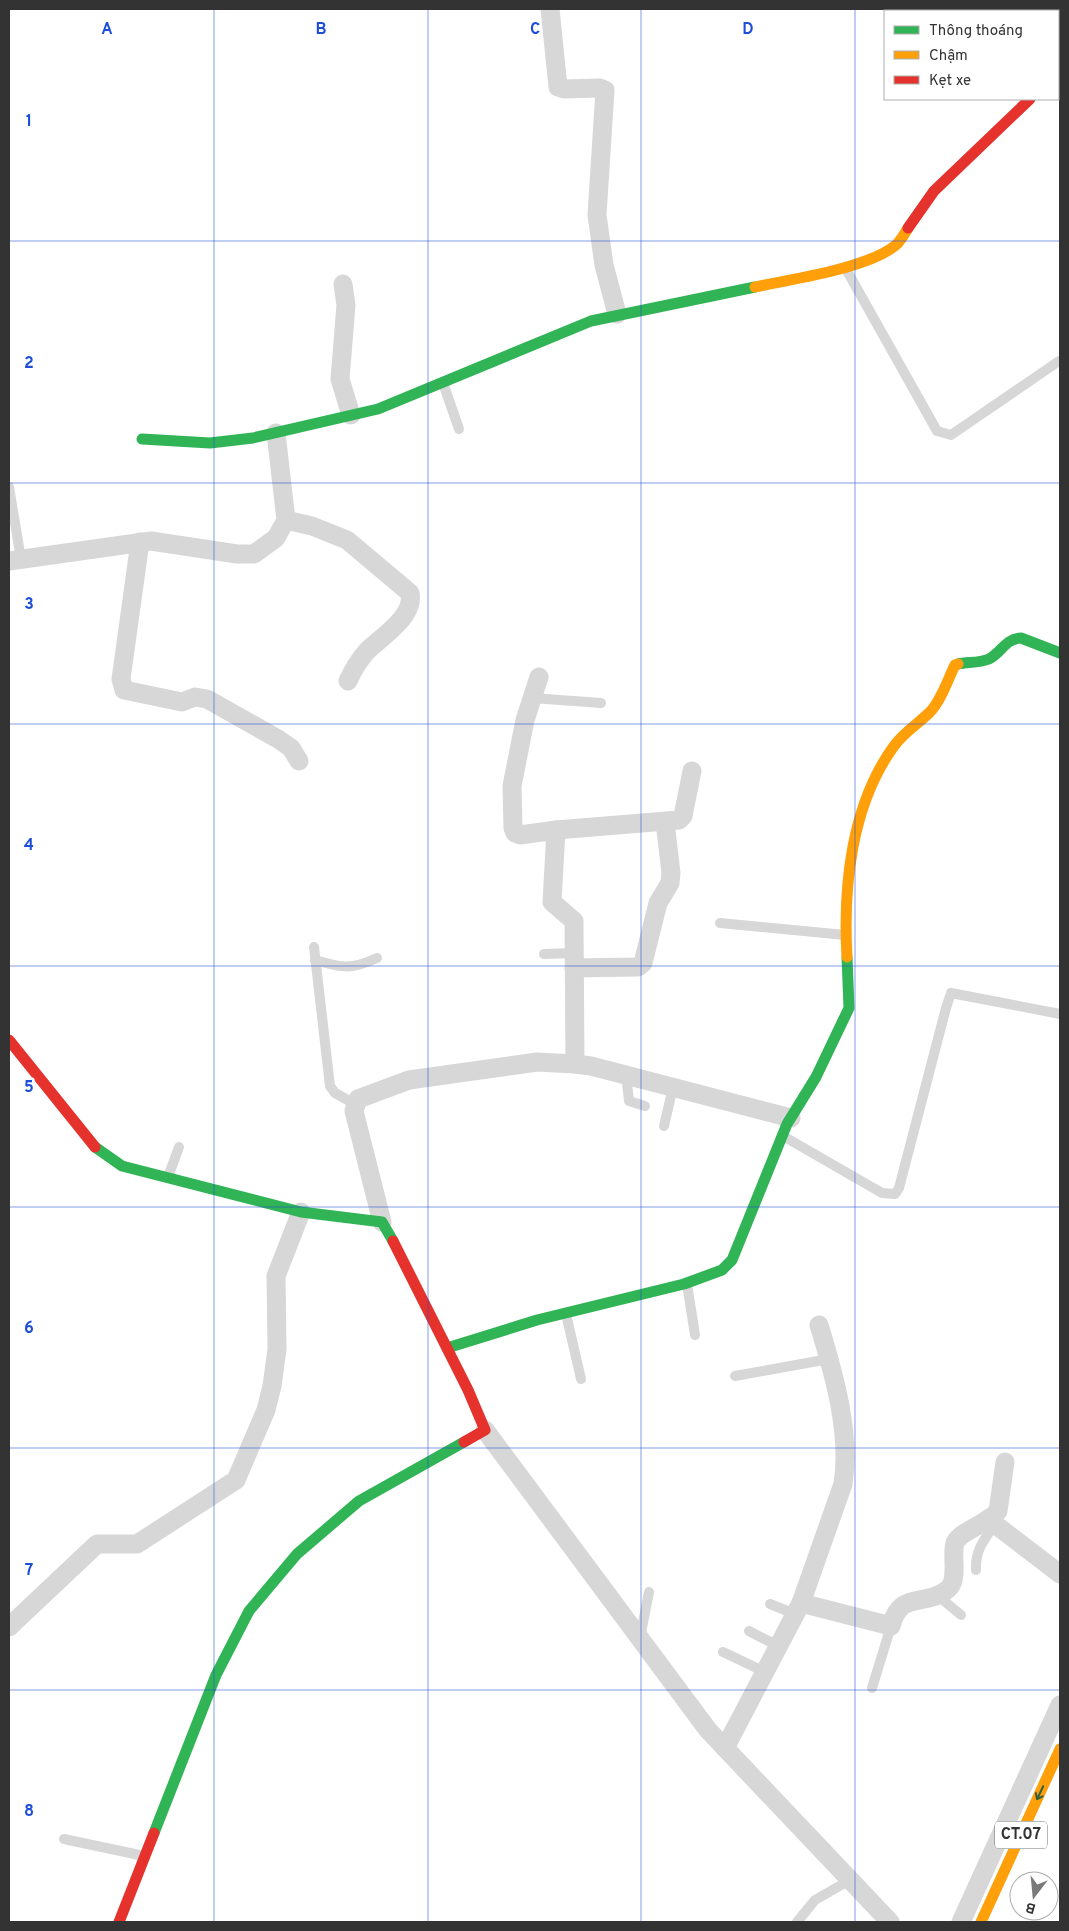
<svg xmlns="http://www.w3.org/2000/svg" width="1069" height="1931" font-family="Overpass,sans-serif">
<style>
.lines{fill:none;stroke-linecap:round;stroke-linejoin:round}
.lane{stroke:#d7d7d7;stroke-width:10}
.street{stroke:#d7d7d7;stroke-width:19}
.fast{stroke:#30b455;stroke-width:11}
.slow{stroke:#ff9f0a;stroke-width:11}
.jam{stroke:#e5322d;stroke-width:11}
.oneway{stroke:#32603f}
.grid{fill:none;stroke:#1d4ed8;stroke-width:1;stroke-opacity:0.55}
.labels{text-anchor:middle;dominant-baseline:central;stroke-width:5;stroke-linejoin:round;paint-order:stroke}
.shield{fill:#fff;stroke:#707070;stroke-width:1}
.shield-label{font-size:16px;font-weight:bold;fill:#333}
.grid-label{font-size:16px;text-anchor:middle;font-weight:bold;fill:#1d4ed8;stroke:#fff;stroke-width:5;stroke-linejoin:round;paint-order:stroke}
</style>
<rect width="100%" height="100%" fill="#fff"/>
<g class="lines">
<g class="lane">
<polyline points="846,269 937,431 951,435 1059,361"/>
<polyline points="443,383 459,429"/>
<polyline points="9,487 21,559"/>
<polyline points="532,698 601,703"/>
<polyline points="720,923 845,935"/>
<polyline points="314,947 330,1086 335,1093 355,1104"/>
<polyline points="544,954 574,953"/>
<path d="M315,960c27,8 36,10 62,-2"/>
<polyline points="626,1074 629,1101 645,1106"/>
<polyline points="664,1126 673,1087"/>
<polyline points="783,1136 882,1193 895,1194 899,1188 946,1008 951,993 1060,1014"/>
<polyline points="168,1177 179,1147"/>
<polyline points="687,1284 695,1335"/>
<polyline points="566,1314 581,1379"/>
<polyline points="735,1376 829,1359"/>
<path d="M976,1570c-1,-20 8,-30 19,-46"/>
<polyline points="937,1595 961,1615"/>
<polyline points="770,1604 795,1614"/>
<polyline points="749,1631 778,1646"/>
<polyline points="640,1638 649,1592"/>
<polyline points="723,1652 765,1672"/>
<polyline points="872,1688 891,1626"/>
<polyline points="64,1839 144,1856"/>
<polyline points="797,1922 815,1900 850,1880"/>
</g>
<g class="street">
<polyline points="550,9 558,87 564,89 600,88 605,90 597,215 604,265 617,314"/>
<polyline points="1058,72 1060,70"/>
<polyline points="343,284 346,305 340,379 351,415"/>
<path d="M286,520l26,6 35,14 63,53c5,24 -29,44 -43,58 -8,9 -14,19 -19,30"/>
<polyline points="140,542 121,679 124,690 182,702 195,697 207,699 278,739 291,748 299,761"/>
<polyline points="9,561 151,541 237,554 254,554 276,538 286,520 276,433"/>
<polyline points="539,677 525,720 512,786 513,828 515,833 520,835 556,830 552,902 574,921 575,1064"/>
<polyline points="556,830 679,820 683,816 692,771"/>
<polyline points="574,968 638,967 643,963 658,903 670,883 671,873 665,822"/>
<polyline points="382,1222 354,1111 358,1099 409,1080 537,1062 575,1064 591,1066 791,1118"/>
<polyline points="485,1430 708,1730 890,1922"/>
<polyline points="988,1519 1060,1574"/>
<path d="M801,1603l42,-119c8,-51 -9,-110 -24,-159"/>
<polyline points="9,1627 97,1544 137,1544 236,1480 266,1410 272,1386 277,1349 276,1276 301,1212"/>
<path d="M725,1748l76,-145 90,23c10,-37 34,-18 57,-37 11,-9 3,-33 7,-46 5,-12 34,-20 43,-32l7,-49"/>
<polyline points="961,1922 1060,1705"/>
</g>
<g class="fast">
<polyline points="142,439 210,443 253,438 378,409 591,321 755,287"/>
<path d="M958,664c10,-2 21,-1 31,-5 13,-7 16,-20 32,-21l39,15"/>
<polyline points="95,1147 122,1166 301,1212 382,1222 393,1241"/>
<polyline points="447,1348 537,1320 684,1284 722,1270 732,1260 787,1124 816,1077 849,1008 847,957"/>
<polyline points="154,1833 216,1675 249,1611 297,1554 359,1501 464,1442"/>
</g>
<g class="slow">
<path d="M755,287c36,-8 116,-19 142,-43 5,-5 8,-11 11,-16"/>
<path d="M847,957c-4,-70 4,-152 47,-211 10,-14 24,-22 36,-34 11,-11 18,-33 25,-47l3,-1"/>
<polyline points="981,1922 1060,1749"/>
</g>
<g class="jam">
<polyline points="908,228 934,191 1030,99"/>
<polyline points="9,1040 95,1147"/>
<polyline points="393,1241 468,1390 485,1430 464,1442"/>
<polyline points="119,1922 154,1833"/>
</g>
</g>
<defs><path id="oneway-shaft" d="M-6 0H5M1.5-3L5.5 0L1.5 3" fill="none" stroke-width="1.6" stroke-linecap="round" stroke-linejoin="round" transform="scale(1.25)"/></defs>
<use class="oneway" href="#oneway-shaft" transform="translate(1040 1793) rotate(115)"/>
<path class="grid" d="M214,9v1913M428,9v1913M641,9v1913M855,9v1913M9,241h1051M9,483h1051M9,724h1051M9,966h1051M9,1207h1051M9,1448h1051M9,1690h1051"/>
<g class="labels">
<rect class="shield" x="995" y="1821.5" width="52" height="27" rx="4"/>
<g class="shield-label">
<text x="1021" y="1835">CT.07</text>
</g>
</g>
<g class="grid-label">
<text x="107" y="34">A</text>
<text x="321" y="34">B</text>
<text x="535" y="34">C</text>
<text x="748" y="34">D</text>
<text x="29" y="126">1</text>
<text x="29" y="368">2</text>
<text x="29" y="609">3</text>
<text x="29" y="850">4</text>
<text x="29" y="1092">5</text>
<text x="29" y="1333">6</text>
<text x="29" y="1575">7</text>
<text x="29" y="1816">8</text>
</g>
<rect width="1069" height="1931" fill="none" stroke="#333333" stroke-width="20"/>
<rect x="884" y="10" width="175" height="90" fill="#ffffff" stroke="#adadad"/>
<rect x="894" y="26" width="25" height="8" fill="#30b455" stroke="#adadad"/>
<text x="929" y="35" font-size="15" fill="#333333">Thông thoáng</text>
<rect x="894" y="51" width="25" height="8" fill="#ff9f0a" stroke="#adadad"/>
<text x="929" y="60" font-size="15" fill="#333333">Chậm</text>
<rect x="894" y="76" width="25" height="8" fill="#e5322d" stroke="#adadad"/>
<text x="929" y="85" font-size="15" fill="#333333">Kẹt xe</text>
<g transform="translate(1034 1896) rotate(196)"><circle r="24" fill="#ffffff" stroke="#adadad"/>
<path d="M0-4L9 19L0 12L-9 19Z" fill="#7a7a7a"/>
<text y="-8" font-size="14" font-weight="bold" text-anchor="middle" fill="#333333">B</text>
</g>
</svg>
